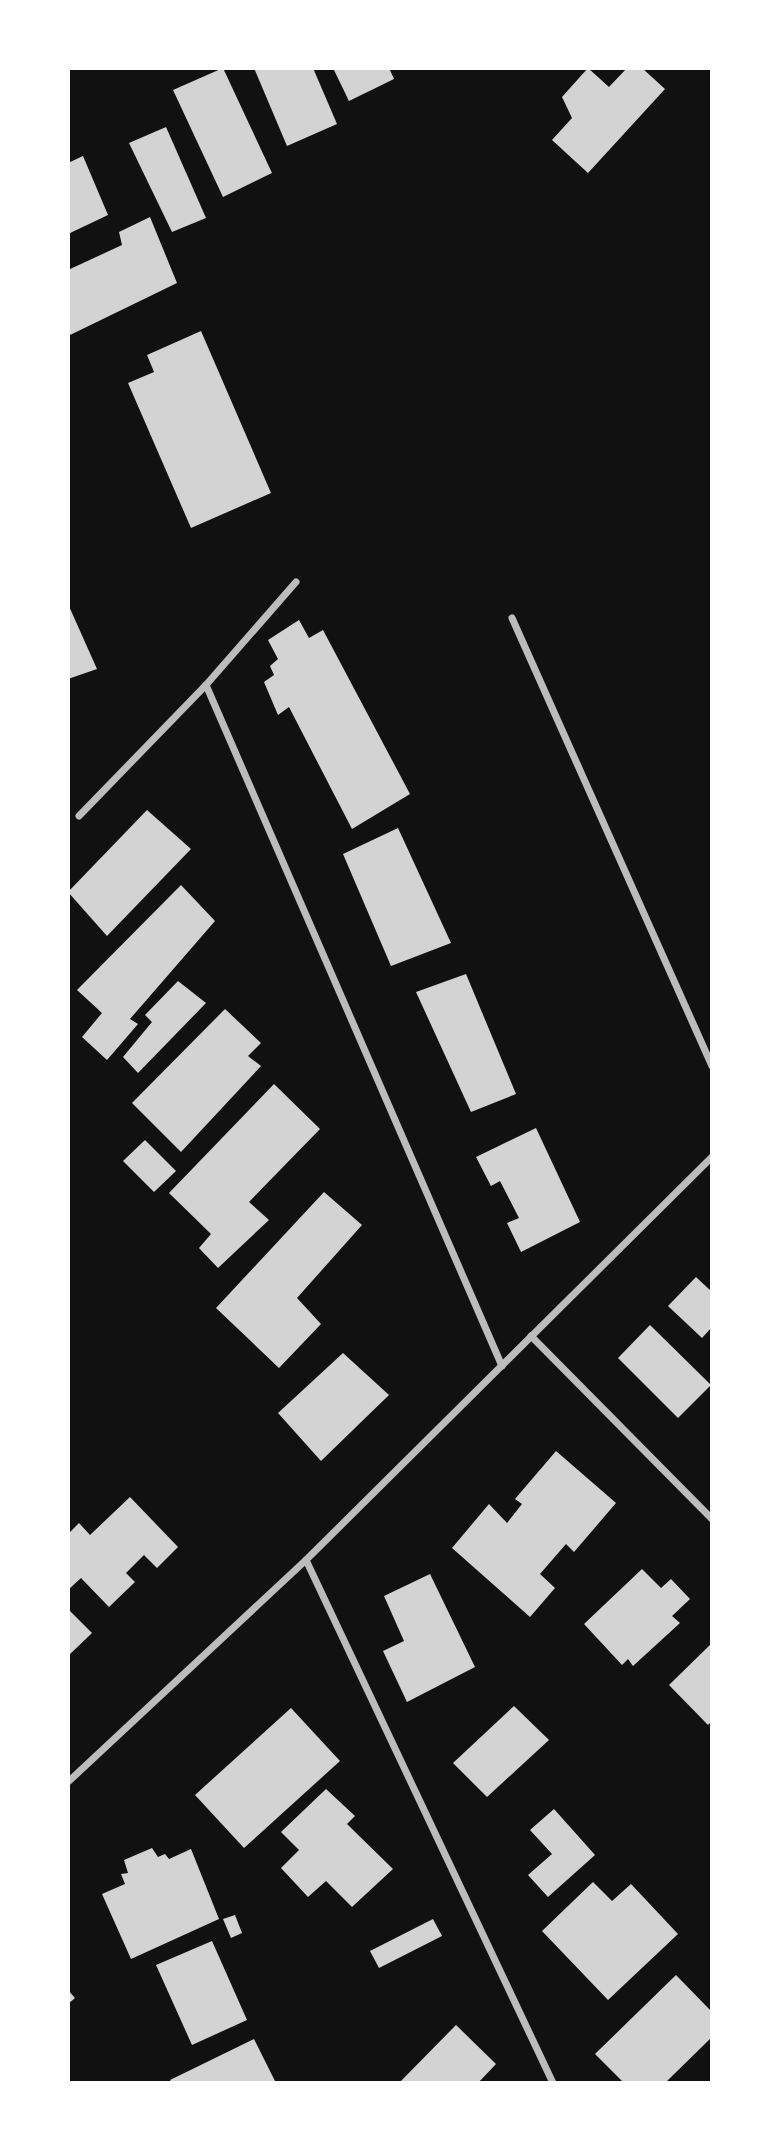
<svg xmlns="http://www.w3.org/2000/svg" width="780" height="2151" font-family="'Space Grotesk',sans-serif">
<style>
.building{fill:#d3d3d3}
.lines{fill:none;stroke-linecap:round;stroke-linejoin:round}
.minor{stroke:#bcbcbc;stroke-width:7}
</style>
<rect width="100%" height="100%" fill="#111"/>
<g class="building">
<polygon points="223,68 272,173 223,197 173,90"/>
<polygon points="254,68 313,68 337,124 287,146"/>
<polygon points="333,68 389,68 394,79 349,101"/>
<polygon points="588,68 609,87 627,68 642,68 665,89 588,173 552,140 572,118 562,97"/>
<polygon points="166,127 206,218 172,232 129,143"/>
<polygon points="83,156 108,215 68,234 68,163"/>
<polygon points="150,217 177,283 68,336 68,270 122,245 119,232"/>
<polygon points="201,331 271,493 191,528 128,383 154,372 147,355"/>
<polygon points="68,604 97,669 68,679"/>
<polygon points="299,620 309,638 323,630 410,794 352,829 289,707 278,715 264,682 274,675 270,666 278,659 268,640"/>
<polygon points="147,810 191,849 107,936 68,892"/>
<polygon points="398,828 451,943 391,966 343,854"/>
<polygon points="181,885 215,921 130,1019 138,1024 107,1060 82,1037 102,1013 77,990"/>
<polygon points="466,974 516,1094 471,1112 416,992"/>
<polygon points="178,981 206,1003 138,1073 123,1057 152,1022 145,1015"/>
<polygon points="225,1009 261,1043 248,1056 261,1066 181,1152 132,1103"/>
<polygon points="274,1084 320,1129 249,1202 269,1220 218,1268 199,1248 211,1234 169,1193"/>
<polygon points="536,1128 580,1222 521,1252 507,1223 519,1218 500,1181 491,1186 476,1157"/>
<polygon points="145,1140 176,1171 154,1192 123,1161"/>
<polygon points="324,1192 362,1225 297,1298 321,1324 279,1368 216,1308"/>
<polygon points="696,1277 712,1292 712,1327 702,1338 668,1306"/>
<polygon points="650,1325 711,1385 678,1418 618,1358"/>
<polygon points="343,1353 389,1395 321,1461 278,1413"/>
<polygon points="556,1451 616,1503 574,1552 566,1544 540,1574 555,1588 530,1617 452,1548 489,1504 507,1523 522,1504 515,1499"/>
<polygon points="130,1497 178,1547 157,1568 144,1555 126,1573 135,1582 109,1607 81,1578 68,1590 68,1534 79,1523 90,1535"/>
<polygon points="642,1569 661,1588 671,1579 690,1599 672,1616 680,1623 633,1666 628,1659 622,1665 584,1624"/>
<polygon points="430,1574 475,1667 407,1702 383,1651 404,1641 384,1596"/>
<polygon points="68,1609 92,1633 68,1656"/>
<polygon points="712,1643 712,1721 708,1725 669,1685"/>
<polygon points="514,1706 549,1740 487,1797 453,1763"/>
<polygon points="291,1708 340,1761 244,1848 195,1795"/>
<polygon points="326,1789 355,1816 347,1824 393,1869 352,1907 326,1881 308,1897 281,1868 299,1850 281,1832"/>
<polygon points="554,1809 595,1855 548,1897 528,1875 552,1854 530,1830"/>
<polygon points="152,1848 158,1857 165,1854 169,1859 191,1849 219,1919 131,1959 102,1894 125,1884 121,1874 128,1873 124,1860"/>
<polygon points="593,1882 612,1901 631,1884 678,1934 608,2000 542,1931"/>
<polygon points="235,1915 242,1933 231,1938 223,1919"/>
<polygon points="433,1919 442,1936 379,1968 370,1951"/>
<polygon points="212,1941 247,2020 192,2045 156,1965"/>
<polygon points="676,1975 712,2012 712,2037 665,2083 624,2083 595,2054"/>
<polygon points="68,1990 75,1998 68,2004"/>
<polygon points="456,2025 496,2064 478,2083 399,2083"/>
<polygon points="254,2039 276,2083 172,2083 170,2080"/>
</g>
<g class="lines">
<g class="minor">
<polyline points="512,618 712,1066"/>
<polyline points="206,685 502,1366"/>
<polyline points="79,816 206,685 296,582"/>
<polyline points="531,1336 712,1519"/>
<polyline points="306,1560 553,2083"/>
<polyline points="68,1782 306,1560 712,1157"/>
</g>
</g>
<rect width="780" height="2151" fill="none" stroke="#ffffff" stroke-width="140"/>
</svg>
